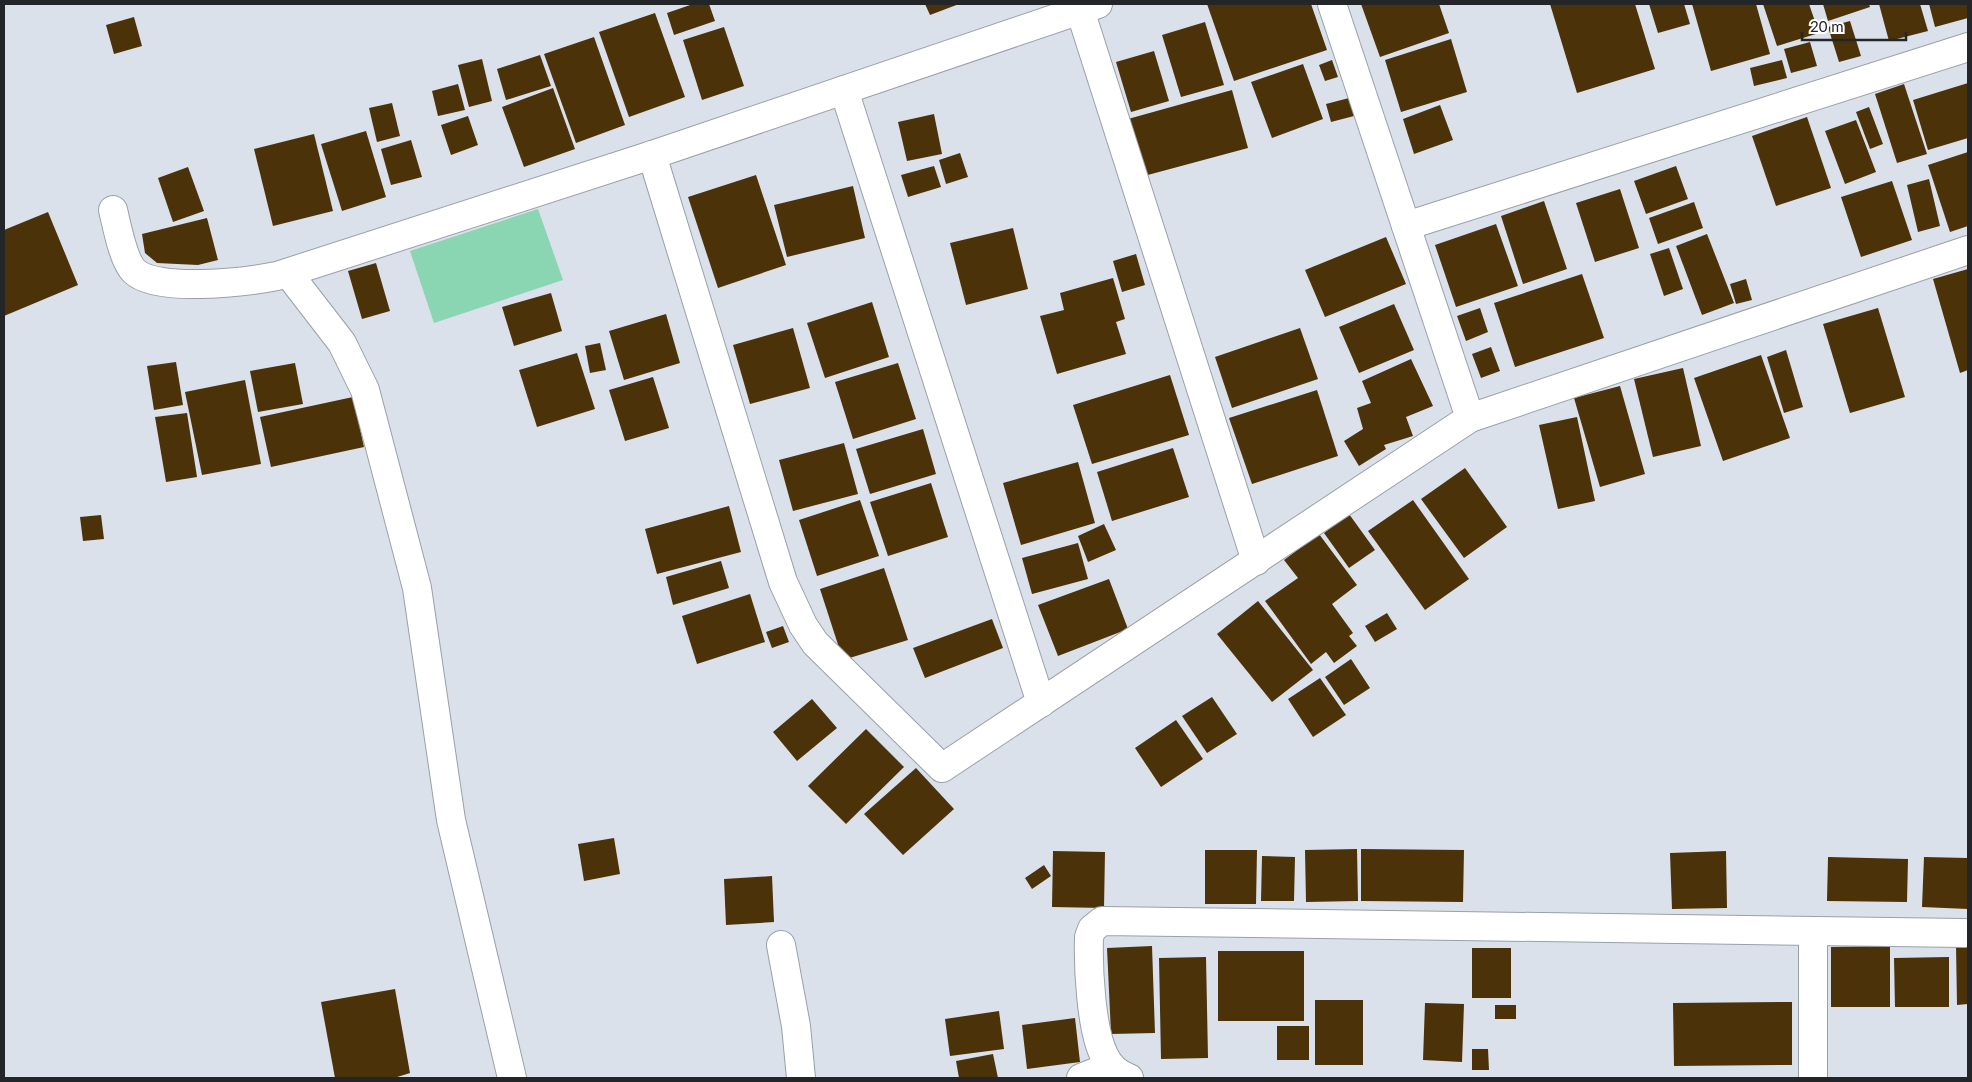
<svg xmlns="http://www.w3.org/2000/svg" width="1972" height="1082" font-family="Lato,sans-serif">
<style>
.green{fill:#8ad5b2}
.building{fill:#4b3209}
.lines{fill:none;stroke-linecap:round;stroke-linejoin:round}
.street-casing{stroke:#9aa0a9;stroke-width:30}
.street{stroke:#fff;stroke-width:28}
</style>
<rect width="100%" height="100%" fill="#dbe1eb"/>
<polygon class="green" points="538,209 563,280 434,323 410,251"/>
<g class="building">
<polygon points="693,4 709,4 715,21 674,35 667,13"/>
<polygon points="925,4 959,4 930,15"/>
<polygon points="1207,4 1311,4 1327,50 1234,81"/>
<polygon points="1361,4 1439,4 1449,33 1380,57"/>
<polygon points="1550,4 1635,4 1655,69 1577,93"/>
<polygon points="1649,4 1684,4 1690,24 1658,33"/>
<polygon points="1692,4 1756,4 1770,54 1711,71"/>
<polygon points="1763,4 1809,4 1819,33 1777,46"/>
<polygon points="1823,4 1869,4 1870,7 1828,21"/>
<polygon points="1879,4 1920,4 1928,31 1889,41"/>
<polygon points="1929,4 1968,4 1968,18 1935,27"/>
<polygon points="655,13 685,97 629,117 599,32"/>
<polygon points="134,17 142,46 114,54 106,25"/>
<polygon points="1850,21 1861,56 1839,62 1828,27"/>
<polygon points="1205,22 1224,85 1181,97 1162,35"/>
<polygon points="724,27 744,86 702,100 683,40"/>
<polygon points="594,37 625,125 576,143 544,54"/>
<polygon points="1451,39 1467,92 1401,112 1385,60"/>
<polygon points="1810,42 1817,66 1791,73 1784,49"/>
<polygon points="1154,51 1169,101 1131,112 1116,62"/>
<polygon points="540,55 551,86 506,100 497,69"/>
<polygon points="482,59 492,101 469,107 458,65"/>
<polygon points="1332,60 1338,77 1325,81 1319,65"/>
<polygon points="1782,60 1787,78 1754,86 1750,68"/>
<polygon points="1303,64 1323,119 1272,138 1251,82"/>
<polygon points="1968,83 1968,138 1928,150 1913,100"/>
<polygon points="458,84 465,110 438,116 432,91"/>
<polygon points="1904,84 1927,154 1897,163 1875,94"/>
<polygon points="553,88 575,149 524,167 502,107"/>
<polygon points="1232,90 1248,148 1144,176 1128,119"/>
<polygon points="1349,98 1354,116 1331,122 1326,104"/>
<polygon points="392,103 400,136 377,142 369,108"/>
<polygon points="1440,105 1453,140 1414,154 1403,119"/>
<polygon points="1869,107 1883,144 1870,149 1856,112"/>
<polygon points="934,114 942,154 907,161 898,122"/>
<polygon points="468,116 478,145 451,155 441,125"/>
<polygon points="1807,117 1831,188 1776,206 1752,136"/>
<polygon points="1856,120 1876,172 1845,184 1825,131"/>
<polygon points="366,131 386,197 342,211 321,144"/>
<polygon points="314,134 333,211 273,226 254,149"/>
<polygon points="411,140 422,177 391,185 381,149"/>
<polygon points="1968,152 1968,226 1950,232 1928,165"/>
<polygon points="960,153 968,177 946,184 939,160"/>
<polygon points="934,166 941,187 908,197 901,175"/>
<polygon points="1676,166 1688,199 1646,214 1634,181"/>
<polygon points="188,167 204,211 173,222 158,178"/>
<polygon points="756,175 786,265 718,288 688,197"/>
<polygon points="1929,179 1940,226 1918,232 1907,185"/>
<polygon points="1892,181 1912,240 1861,257 1841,197"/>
<polygon points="853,186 865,238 787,257 774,205"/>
<polygon points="1620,189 1639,248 1595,262 1576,203"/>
<polygon points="1544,201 1567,269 1523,284 1501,216"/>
<polygon points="1694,202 1703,228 1658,244 1649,218"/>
<polygon points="48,212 78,285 4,316 4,230"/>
<polygon points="207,218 218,260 198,265 157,263 145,253 142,234"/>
<polygon points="1496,224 1518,286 1456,307 1435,245"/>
<polygon points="1013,228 1028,289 966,305 950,243"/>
<polygon points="1707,234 1734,303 1702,315 1676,246"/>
<polygon points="1386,237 1406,284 1325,317 1305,270"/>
<polygon points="1669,248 1683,289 1664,296 1650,254"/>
<polygon points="1136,254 1145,285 1122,292 1113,261"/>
<polygon points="376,263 390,311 362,319 348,271"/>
<polygon points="1968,269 1968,370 1960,373 1933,279"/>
<polygon points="1582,274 1604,338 1515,367 1494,303"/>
<polygon points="1113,278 1125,319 1116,322 1126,354 1057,374 1040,316 1064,310 1060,293"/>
<polygon points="1746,279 1752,300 1736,304 1730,284"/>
<polygon points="551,293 562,331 514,346 502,307"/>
<polygon points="872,302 889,357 825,378 807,323"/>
<polygon points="1394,304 1414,350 1359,373 1339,327"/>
<polygon points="1480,308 1488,332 1466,341 1457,316"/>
<polygon points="1878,308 1905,397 1850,413 1823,324"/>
<polygon points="666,314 680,363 624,380 609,331"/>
<polygon points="793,328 810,388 750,404 733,345"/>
<polygon points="1300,328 1318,379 1232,408 1215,357"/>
<polygon points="600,343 606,370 590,373 585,346"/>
<polygon points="1491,347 1500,371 1481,378 1472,354"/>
<polygon points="1786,350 1803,407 1784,413 1767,357"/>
<polygon points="577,353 595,409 537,427 519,370"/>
<polygon points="1761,355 1790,438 1723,461 1694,378"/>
<polygon points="1411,359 1433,406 1406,417 1413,436 1384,445 1386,449 1359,466 1344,441 1363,429 1357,408 1371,403 1362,381"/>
<polygon points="176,362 183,405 154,410 147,366"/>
<polygon points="295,363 303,404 258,412 250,371"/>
<polygon points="898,363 916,419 853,439 835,382"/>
<polygon points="1683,368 1701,446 1653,457 1634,379"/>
<polygon points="1170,375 1189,435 1092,464 1073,405"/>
<polygon points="653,377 669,428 625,441 609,390"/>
<polygon points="245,380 261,464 202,475 185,392"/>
<polygon points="1620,386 1645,474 1600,487 1574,398"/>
<polygon points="1317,390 1338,456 1252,484 1229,418"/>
<polygon points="353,397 364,447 271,467 260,417"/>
<polygon points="187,413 197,477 166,482 155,417"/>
<polygon points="1577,417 1595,501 1558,509 1539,425"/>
<polygon points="923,429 936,474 870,494 856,449"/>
<polygon points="844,443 858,494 793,511 779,460"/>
<polygon points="1173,448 1189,497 1112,521 1097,472"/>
<polygon points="1078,462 1095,523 1021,545 1003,483"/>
<polygon points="1465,468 1507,527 1464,558 1421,499"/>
<polygon points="931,483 948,537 888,556 870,502"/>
<polygon points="860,500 879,556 817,576 799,520"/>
<polygon points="1413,500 1469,579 1425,610 1368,531"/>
<polygon points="729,506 741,552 657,574 645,529"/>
<polygon points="1349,514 1375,550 1349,568 1324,533"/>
<polygon points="101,515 104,539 83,541 80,517"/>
<polygon points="1104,524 1116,550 1088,562 1078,536"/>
<polygon points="1319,534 1357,585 1332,604 1353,633 1349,636 1357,646 1334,663 1326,652 1311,664 1265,601 1298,578 1284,560"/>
<polygon points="1078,543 1088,579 1032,594 1022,558"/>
<polygon points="721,561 729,588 673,605 666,577"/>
<polygon points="884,568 908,640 843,660 820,589"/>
<polygon points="1109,579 1128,629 1058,656 1038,605"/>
<polygon points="750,594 765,642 697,664 682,616"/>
<polygon points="1258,601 1313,670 1272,702 1217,634"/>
<polygon points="1387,613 1397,629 1375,642 1365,626"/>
<polygon points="992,619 1003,648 925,678 913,648"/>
<polygon points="783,626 789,642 772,648 766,632"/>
<polygon points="1351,659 1370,688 1344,705 1325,677"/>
<polygon points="1320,678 1346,715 1313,737 1288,699"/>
<polygon points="1212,697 1237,734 1207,753 1182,716"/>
<polygon points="812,699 837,728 797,761 773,732"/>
<polygon points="1176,720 1203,759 1161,787 1135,748"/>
<polygon points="866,729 904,767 846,824 808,786"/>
<polygon points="916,768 954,809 903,855 864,814"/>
<polygon points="614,838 620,874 584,881 578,844"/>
<polygon points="1357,849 1358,901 1306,902 1305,850"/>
<polygon points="1361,849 1464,850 1463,902 1361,901"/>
<polygon points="1205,850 1257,850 1256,904 1205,904"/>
<polygon points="1053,851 1105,852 1104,908 1052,907"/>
<polygon points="1726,851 1727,908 1672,909 1670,853"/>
<polygon points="1262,856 1295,857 1294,901 1261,901"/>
<polygon points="1828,857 1908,859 1907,902 1827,901"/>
<polygon points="1924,857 1968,858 1968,909 1922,907"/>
<polygon points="1044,865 1051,876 1032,889 1025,878"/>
<polygon points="772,876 774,922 726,925 724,879"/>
<polygon points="1956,945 1968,945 1968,1004 1957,1005"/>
<polygon points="1152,946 1155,1033 1111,1034 1107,948"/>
<polygon points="1890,946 1890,1007 1831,1007 1831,947"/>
<rect x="1472" y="948" width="39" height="50"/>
<rect x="1218" y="951" width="86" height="70"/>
<polygon points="1206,957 1208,1058 1161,1059 1159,958"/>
<polygon points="1949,957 1949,1007 1895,1007 1894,958"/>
<polygon points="395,989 410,1073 394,1078 335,1078 321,1002"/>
<rect x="1315" y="1000" width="48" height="65"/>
<polygon points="1792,1002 1792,1065 1674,1066 1673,1003"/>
<polygon points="1425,1003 1464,1004 1462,1062 1423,1060"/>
<rect x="1495" y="1005" width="21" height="14"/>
<polygon points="999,1011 1004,1049 950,1056 945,1019"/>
<polygon points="1075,1018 1080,1062 1027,1069 1022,1025"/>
<rect x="1277" y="1026" width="32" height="34"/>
<polygon points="1472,1049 1488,1049 1489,1070 1472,1070"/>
<polygon points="993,1054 998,1078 959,1078 956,1061"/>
</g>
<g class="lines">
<g class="street-casing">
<g id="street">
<polyline points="1332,4 1470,418"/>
<polyline points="1080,10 1256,561"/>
<polyline points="844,90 1041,703"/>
<polyline points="652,155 783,582 803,625 815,643 942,768 1470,418 1968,250"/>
<path d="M113,210c4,16 10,50 21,61 22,22 113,11 143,5l375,-121 446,-151"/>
<polyline points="1406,226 1968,47"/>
<polyline points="288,273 342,343 365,390 417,588 451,820 512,1078"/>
<polyline points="1813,931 1813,1078"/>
<polyline points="781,945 796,1026 801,1078"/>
<polyline points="1081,1078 1111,1066"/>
<path d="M1129,1078c-12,-4 -20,-12 -25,-23 -13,-26 -16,-88 -15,-118l3,-8 10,-8 863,12"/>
</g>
</g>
<use href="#street" class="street"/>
</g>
<rect width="1972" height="1082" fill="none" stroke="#232528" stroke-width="10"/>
<path d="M1802 32v8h104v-8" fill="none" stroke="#232528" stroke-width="2.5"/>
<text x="1810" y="32" font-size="15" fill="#232528" stroke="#ffffff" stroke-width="4" paint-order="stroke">20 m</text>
</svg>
